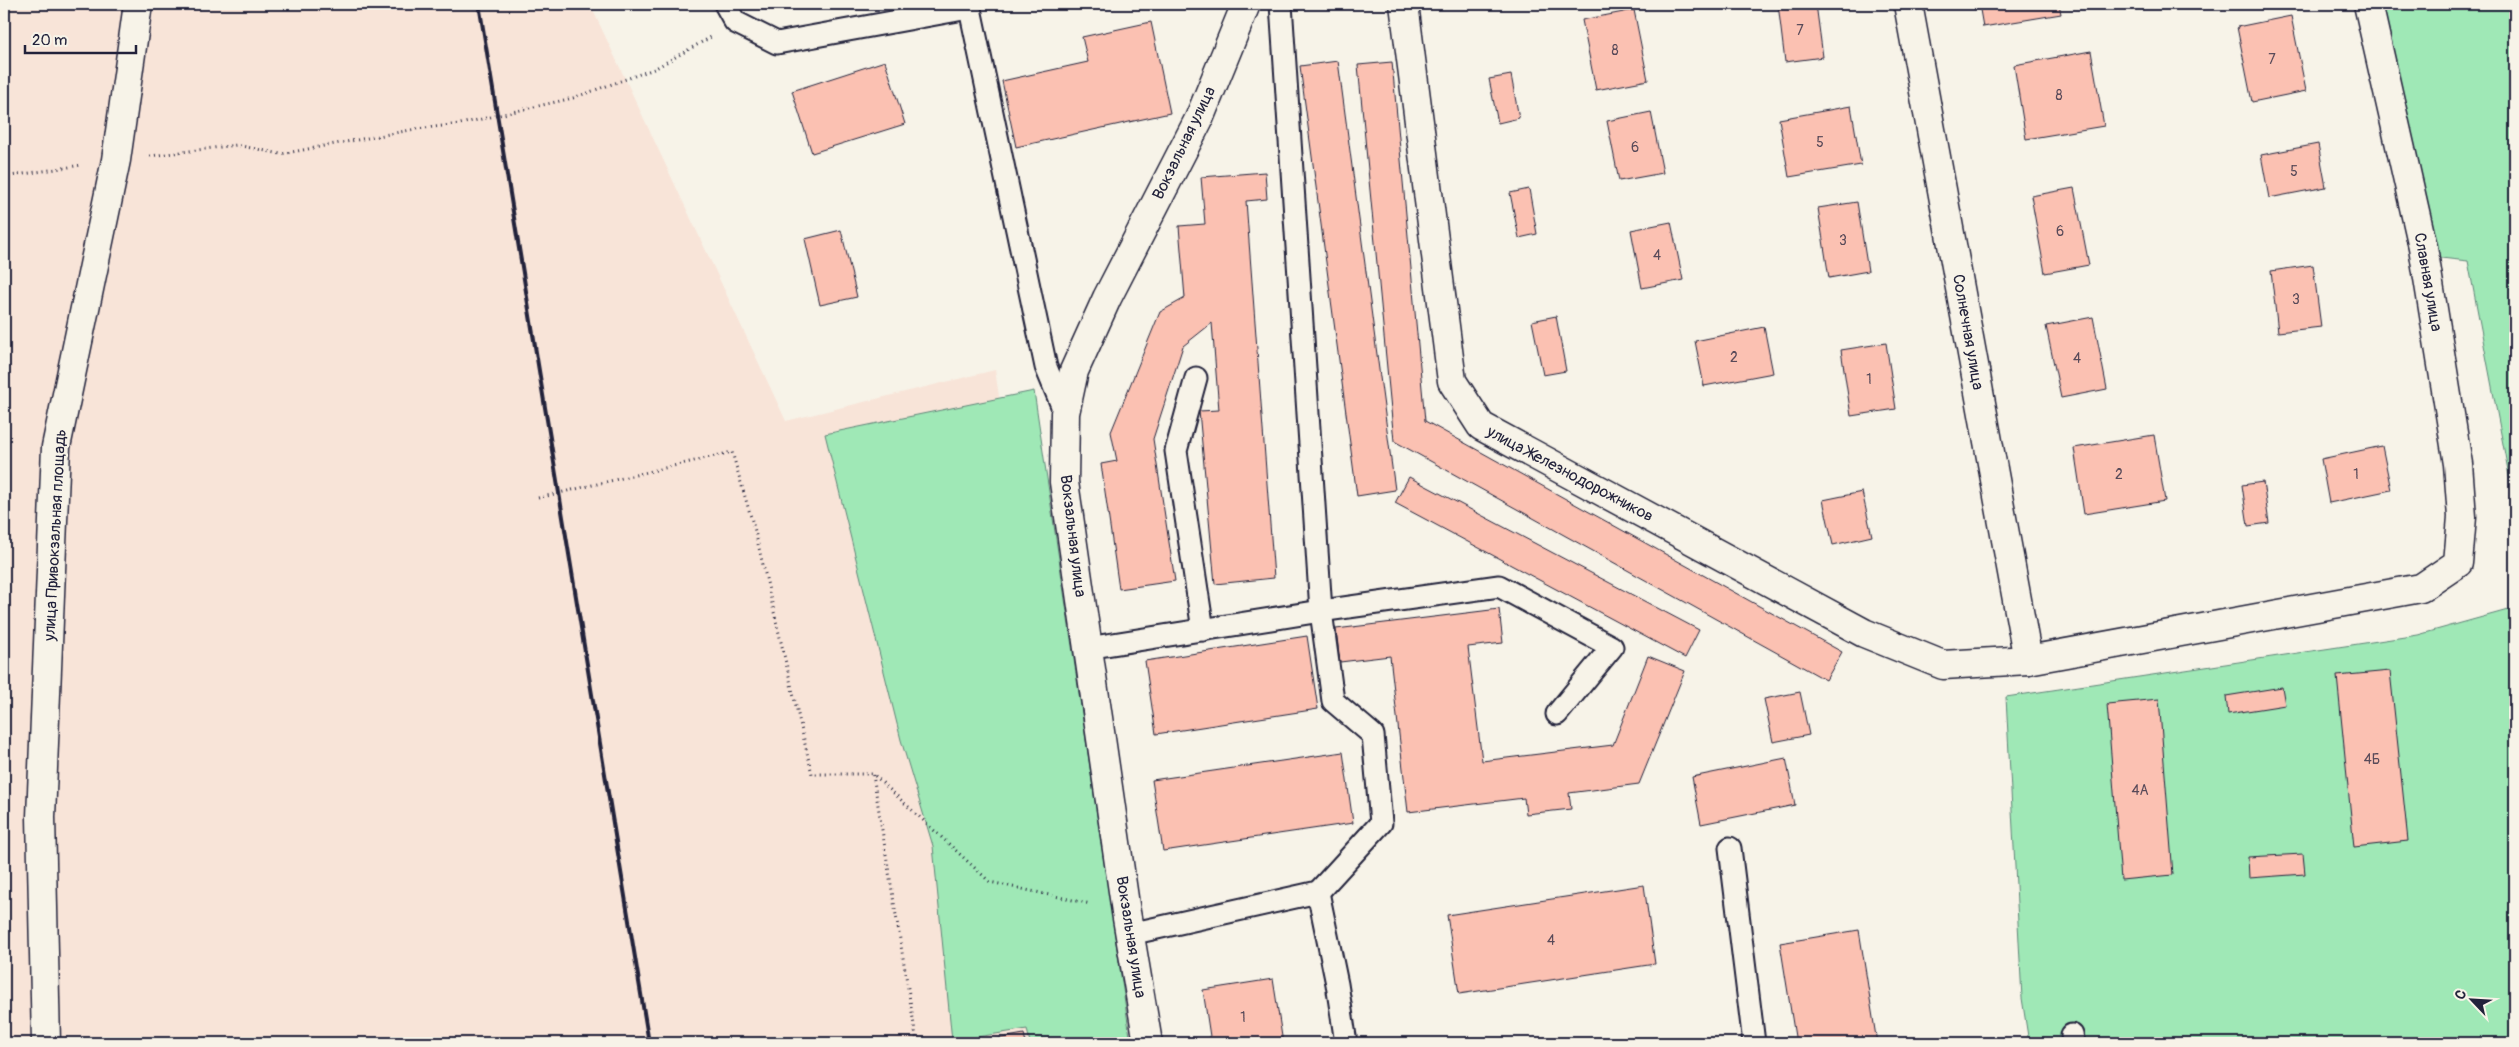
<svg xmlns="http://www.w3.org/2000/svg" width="2519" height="1047" font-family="Pangolin,sans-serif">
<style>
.built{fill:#f8e4d8}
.green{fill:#9fe8b6;stroke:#608578}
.building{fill:#fbc1b2;stroke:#22223b}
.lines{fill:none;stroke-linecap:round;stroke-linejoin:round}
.service-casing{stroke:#22223b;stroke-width:25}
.minor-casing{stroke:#22223b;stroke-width:31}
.path{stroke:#22223b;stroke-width:3;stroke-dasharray:1 4;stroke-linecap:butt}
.service{stroke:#f7f3e8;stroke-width:21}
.minor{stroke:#f7f3e8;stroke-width:28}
.rail{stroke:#22223b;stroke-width:4}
.labels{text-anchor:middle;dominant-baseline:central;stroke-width:4.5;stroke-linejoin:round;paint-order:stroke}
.number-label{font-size:14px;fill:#584a59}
.street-label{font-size:16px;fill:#22223b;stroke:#f7f3e8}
</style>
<rect width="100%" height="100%" fill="#f7f3e8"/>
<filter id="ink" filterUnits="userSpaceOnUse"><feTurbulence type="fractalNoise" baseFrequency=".02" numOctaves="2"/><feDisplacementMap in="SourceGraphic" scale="10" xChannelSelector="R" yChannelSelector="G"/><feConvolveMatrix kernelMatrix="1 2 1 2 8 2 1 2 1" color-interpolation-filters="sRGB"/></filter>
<g filter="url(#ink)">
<polygon class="built" points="4,4 590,4 786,421 995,370 1097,1043 4,1043"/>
<g class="green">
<polygon points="2377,4 2515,4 2515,507 2468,261 2432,257"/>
<polygon points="1034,391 1131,1043 1030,1043 1027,1029 952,1041 933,846 901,740 825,434"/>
<polygon points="2515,608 2515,1043 2029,1043 2022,998 2006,697 2418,635"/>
</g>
<g class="building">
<polygon points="1778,4 1816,4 1823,57 1785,62"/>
<polygon points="1979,4 2059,4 2061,14 1983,27"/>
<polygon points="1634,10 1648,80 1596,90 1582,20"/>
<polygon points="2291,16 2306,91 2252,102 2237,27"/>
<polygon points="1151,22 1170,113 1016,147 1002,81 1088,62 1082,37"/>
<polygon points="2091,51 2104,126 2026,139 2014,65"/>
<polygon points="885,61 905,124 812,153 792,91"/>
<polygon points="1338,61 1395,490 1357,496 1300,66"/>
<polygon points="1392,62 1425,421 1842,652 1826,680 1394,441 1358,65"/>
<polygon points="1511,75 1519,118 1498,123 1489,79"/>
<polygon points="1851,106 1861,165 1789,177 1779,119"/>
<polygon points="1651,112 1663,173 1619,181 1607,121"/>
<polygon points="2318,144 2326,187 2269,198 2261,155"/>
<polygon points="1265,172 1267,199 1246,201 1274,578 1215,584 1199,411 1219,410 1212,323 1183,346 1153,439 1175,581 1119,589 1101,464 1117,461 1111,432 1160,312 1185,298 1179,226 1205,224 1201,177"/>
<polygon points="2074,188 2089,265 2045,273 2031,196"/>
<polygon points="1529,189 1537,234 1519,238 1510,193"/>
<polygon points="1857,202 1868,271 1829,278 1818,208"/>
<polygon points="1671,222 1683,280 1642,288 1631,230"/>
<polygon points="841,230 857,297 820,305 805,239"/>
<polygon points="2313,265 2321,327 2278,332 2271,271"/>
<polygon points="1556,316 1566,371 1543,375 1532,321"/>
<polygon points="2093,317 2107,389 2061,398 2046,326"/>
<polygon points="1764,327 1773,373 1704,386 1695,341"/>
<polygon points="1886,343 1896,409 1851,416 1841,350"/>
<polygon points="2154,435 2165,501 2084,514 2074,448"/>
<polygon points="2382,446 2391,490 2329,503 2321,459"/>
<polygon points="1409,477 1699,630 1685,658 1395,503"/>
<polygon points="2263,482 2269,523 2248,526 2242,485"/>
<polygon points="1862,492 1872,536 1833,545 1823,500"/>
<polygon points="1499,609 1503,643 1468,647 1482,761 1613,745 1648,656 1685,671 1639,784 1569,793 1571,809 1526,814 1524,798 1408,812 1390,656 1340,662 1336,629"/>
<polygon points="1307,636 1318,709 1156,734 1145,661"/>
<polygon points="2390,671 2408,841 2354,847 2337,676"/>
<polygon points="2282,687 2285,705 2228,714 2226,696"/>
<polygon points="1800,692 1809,735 1773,742 1764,699"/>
<polygon points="2159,699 2173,875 2121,880 2107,704"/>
<polygon points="1343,752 1353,823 1163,851 1152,780"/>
<polygon points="1786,758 1795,805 1701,824 1692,777"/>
<polygon points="2303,854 2305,874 2249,878 2248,857"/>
<polygon points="1644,885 1655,964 1459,994 1447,915"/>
<polygon points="1859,930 1877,1043 1796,1043 1780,943"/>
<polygon points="1273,979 1283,1043 1211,1043 1203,990"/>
<polygon points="1024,1034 1026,1043 980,1043 980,1042"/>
</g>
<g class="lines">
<g class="service-casing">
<g id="service">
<polyline points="725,4 735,22 777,43 969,8"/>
<polyline points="969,4 1046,367 1065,413"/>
<polyline points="1281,4 1321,611 1333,701 1373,735 1381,823 1318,892"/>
<polyline points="1196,378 1176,451 1203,630"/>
<polyline points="1087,648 1321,611 1499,586 1612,647 1557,714"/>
<polyline points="1730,848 1754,1043"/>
<polyline points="1130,934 1318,892 1337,984 1346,1043"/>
<polyline points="2072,1035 2074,1043"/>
</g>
</g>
<g class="minor-casing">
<g id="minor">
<polyline points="1404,4 1452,381 1481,426 1864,633 1943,665 2028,660 2421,588 2458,563 2462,517 2458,464 2423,247 2368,4"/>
<polyline points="1908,4 2028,660"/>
<polyline points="46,1043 41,817 56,447 116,160 138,4"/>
<polyline points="1148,1043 1126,912 1064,482 1065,413 1074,371 1107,298 1199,119 1246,4"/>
</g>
</g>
<g class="path">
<polyline points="150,156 237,145 281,154 416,129 460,124 573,98 654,69 711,37"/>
<polyline points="4,177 82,165"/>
<polyline points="538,498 732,452 755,531 812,774 873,774 990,882 1091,904"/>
<polyline points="873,775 917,1043"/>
</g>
<use href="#service" class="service"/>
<use href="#minor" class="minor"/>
<polyline class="rail" points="479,4 649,1043"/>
</g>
</g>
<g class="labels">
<g class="number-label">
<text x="1800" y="30">7</text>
<text x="1615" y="50">8</text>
<text x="2272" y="59">7</text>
<text x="2059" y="95">8</text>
<text x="1820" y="142">5</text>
<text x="1635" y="147">6</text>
<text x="2294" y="171">5</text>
<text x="2060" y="231">6</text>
<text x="1843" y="240">3</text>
<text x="1657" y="255">4</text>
<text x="2296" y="299">3</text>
<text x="1734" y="357">2</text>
<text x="2077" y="358">4</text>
<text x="1869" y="379">1</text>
<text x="2119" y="474">2</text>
<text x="2356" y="474">1</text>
<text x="2372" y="759">4Б</text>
<text x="2140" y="790">4А</text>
<text x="1551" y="940">4</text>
<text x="1243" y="1017">1</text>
</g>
<g class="street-label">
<text transform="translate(1184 143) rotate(-64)">Вокзальная улица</text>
<text transform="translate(2428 282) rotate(80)">Славная улица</text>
<text transform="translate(1968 332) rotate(80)">Солнечная улица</text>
<text transform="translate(1570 474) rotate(28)">улица Железнодорожников</text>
<text transform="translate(55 535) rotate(-87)">улица Привокзальная площадь</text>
<text transform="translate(1073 536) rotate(83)">Вокзальная улица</text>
<text transform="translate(1131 937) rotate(81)">Вокзальная улица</text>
</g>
</g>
<rect width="2519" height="1047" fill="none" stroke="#f7f3e8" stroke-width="20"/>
<rect x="10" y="10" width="2499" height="1027" fill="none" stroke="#22223b" stroke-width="2" filter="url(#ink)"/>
<g transform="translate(2472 1000) rotate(295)" stroke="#f7f3e8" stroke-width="4" paint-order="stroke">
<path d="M0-4L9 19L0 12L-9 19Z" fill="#22223b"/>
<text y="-8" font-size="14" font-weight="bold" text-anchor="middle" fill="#22223b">С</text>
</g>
<path d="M25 45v8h111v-8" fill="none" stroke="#22223b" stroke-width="2.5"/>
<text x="32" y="45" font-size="15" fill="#22223b" stroke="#f7f3e8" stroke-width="4" paint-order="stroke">20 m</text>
</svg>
